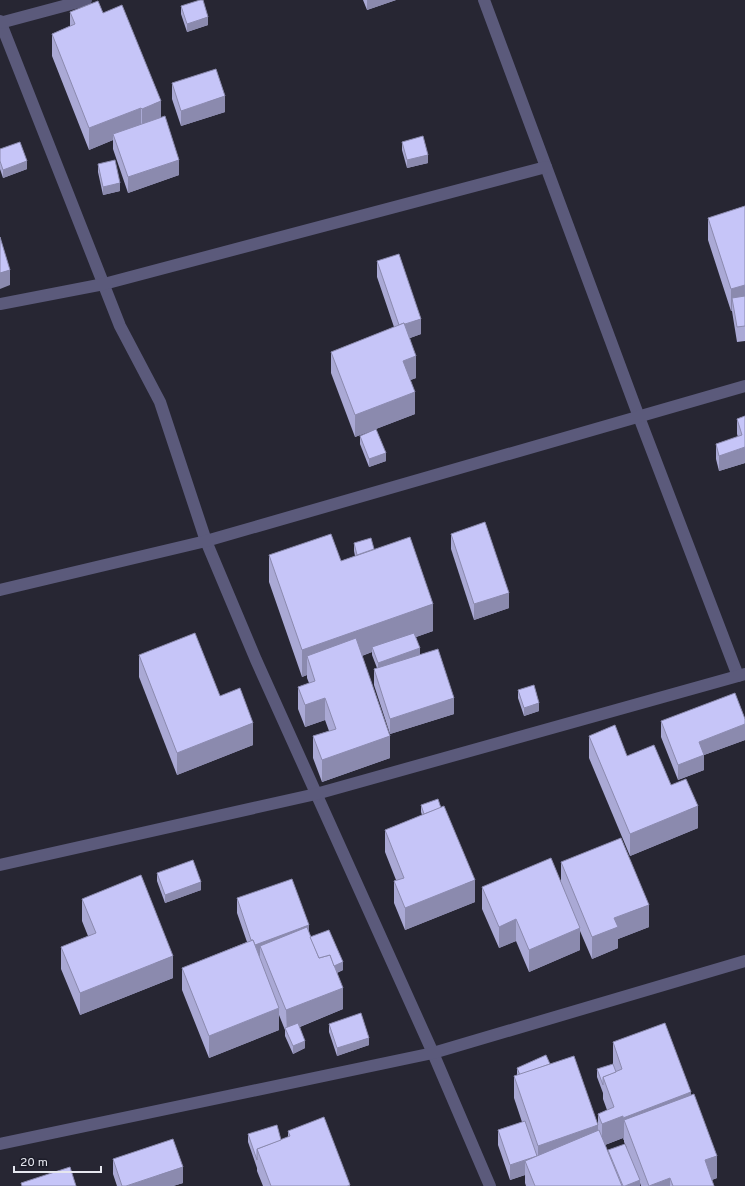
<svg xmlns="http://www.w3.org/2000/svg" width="745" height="1186" font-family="Overpass,sans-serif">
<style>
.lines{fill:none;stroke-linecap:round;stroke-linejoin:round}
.minor{stroke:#5b5a7b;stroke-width:12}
.wall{fill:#aaa9d5;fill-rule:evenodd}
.shaded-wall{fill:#8b8aae}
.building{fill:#c6c5f8;stroke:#8b8aae}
</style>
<rect width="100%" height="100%" fill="#272633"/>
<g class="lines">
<g class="minor">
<polyline points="484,0 639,417 738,676"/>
<polyline points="0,21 120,326 160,402 206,541 256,660 433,1053 490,1186"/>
<polyline points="0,23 86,0"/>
<polyline points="0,304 104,284 546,167"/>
<polyline points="0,590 206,541 745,386"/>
<polyline points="0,865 316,794 745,674"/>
<polyline points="0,1144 433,1053 745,961"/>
</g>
</g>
<g class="wall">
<polygon points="363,0 396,0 367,10"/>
<polygon points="181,6 208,25 187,32 181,14"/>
<polygon points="70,12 103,13 161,118 179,175 128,193 113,149 113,140 89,150 52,56 52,34 70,26"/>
<polygon points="172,83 225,112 181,126 172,99"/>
<polygon points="402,142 428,163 407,168 402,150"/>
<polygon points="0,149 27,169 3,178 0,169"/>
<polygon points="98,164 120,191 103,195 98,172"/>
<polygon points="745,206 745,341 737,342 732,311 731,311 708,240 708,218"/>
<polygon points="377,261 421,334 410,338 416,378 410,380 415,414 355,437 331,373 331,352 394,327 377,277"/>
<polygon points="745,416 745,463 719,471 716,459 716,444 738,437 737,434 737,419"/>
<polygon points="360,436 386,461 369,467 360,444"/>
<polygon points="451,534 509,608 474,620 451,549"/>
<polygon points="354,543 374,549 433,631 416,637 420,655 454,714 390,734 374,685 374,669 377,668 372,655 372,652 362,656 390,758 322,782 313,758 313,736 329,731 325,720 305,727 298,709 298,687 309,683 307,678 307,675 302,677 269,582 269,555 341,561 355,556 354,551"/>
<polygon points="139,655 220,696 253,745 177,775 139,677"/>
<polygon points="518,690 539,711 524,716 518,698"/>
<polygon points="661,721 745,724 745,740 704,755 704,770 678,780 661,737"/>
<polygon points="589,736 627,756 671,785 698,828 630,856 589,758"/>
<polygon points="421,805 475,902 405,930 394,903 394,881 396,880 385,852 385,830 422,815 421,812"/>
<polygon points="561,862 649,927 618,939 618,948 592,959 580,931 580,950 529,972 516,941 499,948 482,909 482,887 561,882"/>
<polygon points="157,873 201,890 165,903 157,881"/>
<polygon points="237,898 309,932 310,937 343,970 337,973 343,1009 300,1027 305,1048 293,1054 285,1036 285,1030 279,1015 279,1030 209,1058 182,990 182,968 247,942 237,913"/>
<polygon points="82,899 173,978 80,1015 61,969 61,947 88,936 82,921"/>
<polygon points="329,1024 369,1045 337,1056 329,1032"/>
<path d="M613,1042l78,53 26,83 -5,2 2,6h-73l-1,-3v3h-114l-1,-3v-8l-15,5 -12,-35v-15l24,-8 -8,-24v-22h3v-8l33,-4 48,67v-17l9,-4 -4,-11v-6l-6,-16v-8l16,-5zM623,1138v2l1,-1v3l3,6 -19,2v3l-3,-8z"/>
<polygon points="288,1131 350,1186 263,1186 257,1171 257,1168 248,1142 248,1134 281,1140 288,1137"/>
<polygon points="113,1159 183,1183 173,1186 117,1186 113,1174"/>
</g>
<g class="shaded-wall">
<polygon points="367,0 396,0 367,10"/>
<polygon points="208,17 208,25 187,32 187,24"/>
<polygon points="225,96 225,112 181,126 181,111"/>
<polygon points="161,101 161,123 142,131 142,109"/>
<polygon points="141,108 141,129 113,134 113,140 89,150 89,128"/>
<polygon points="428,155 428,163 407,168 407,160"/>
<polygon points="179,160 179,175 128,193 128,177"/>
<polygon points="27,161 27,169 3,178 3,170"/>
<polygon points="120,183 120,191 103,195 103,187"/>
<polygon points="10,270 10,285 0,289 0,273"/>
<polygon points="745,285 745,307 732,298 732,311 731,311 731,289"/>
<polygon points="421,319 421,334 399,342 399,326"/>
<polygon points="416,356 416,378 403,383 403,361"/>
<polygon points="415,392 415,414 355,437 355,415"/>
<polygon points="745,447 745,463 719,471 719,456"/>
<polygon points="386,453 386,461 369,467 369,459"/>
<polygon points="509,593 509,608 474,620 474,604"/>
<polygon points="433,604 433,631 374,652 372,647 372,652 313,673 307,656 307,675 302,677 302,650"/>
<polygon points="420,648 420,656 378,671 378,663"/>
<polygon points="325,698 325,720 305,727 305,705"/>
<polygon points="454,698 454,714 390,734 390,719"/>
<polygon points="539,703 539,711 524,716 524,708"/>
<polygon points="253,723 253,745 177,775 177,753"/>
<polygon points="745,724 745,740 704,755 704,770 678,780 678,765 699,742"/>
<polygon points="390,736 390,758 322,782 322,760"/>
<polygon points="698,806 698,828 630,856 630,834"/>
<polygon points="475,880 475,902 405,930 405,908"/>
<polygon points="201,882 201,890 165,903 165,895"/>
<polygon points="649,905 649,927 618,939 618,948 592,959 592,937 614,918"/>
<polygon points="516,919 516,941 499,948 499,927"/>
<polygon points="309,925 309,940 260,946 260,958 253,945"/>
<polygon points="580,928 580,950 529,972 529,950"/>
<polygon points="173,956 173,978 80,1015 80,993"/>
<polygon points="343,962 343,970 321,979 321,971"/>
<polygon points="343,988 343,1009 287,1032 286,1010"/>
<polygon points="279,1008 279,1030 209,1058 209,1036"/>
<polygon points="369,1038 369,1045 337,1056 337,1048"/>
<polygon points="305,1041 305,1048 293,1054 293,1046"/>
<polygon points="691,1092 691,1114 624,1120 624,1139 623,1140 623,1118"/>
<polygon points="623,1116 623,1138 602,1146 602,1124"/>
<polygon points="598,1125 598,1147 538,1168 538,1146"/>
<polygon points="537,1156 530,1173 525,1161 525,1175 510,1180 510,1165"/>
<polygon points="717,1156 717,1178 705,1182 705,1160"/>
<polygon points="183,1167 183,1183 173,1186 126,1186"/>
<polygon points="670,1178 670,1186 649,1186"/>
<polygon points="640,1180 640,1186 625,1186"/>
</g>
<g class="building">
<polygon points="200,0 203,0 208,17 187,24 181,6"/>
<polygon points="98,1 103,13 122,5 161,101 142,109 141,108 89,128 52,34 75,24 70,12"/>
<polygon points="216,69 225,96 181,111 172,83"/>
<polygon points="165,116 179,160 128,177 113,134"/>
<polygon points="423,136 428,155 407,160 402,142"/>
<polygon points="20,142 27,161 3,170 0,161 0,149"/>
<polygon points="115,160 120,183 103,187 98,164"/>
<polygon points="745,206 745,285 731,289 708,218"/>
<polygon points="0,237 10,270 0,273"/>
<polygon points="399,254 421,319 405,324 404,323 399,325 377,261"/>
<polygon points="745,296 745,326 737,327 732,298"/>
<polygon points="404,323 416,356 403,361 415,392 355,415 331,352"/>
<polygon points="745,416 745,447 719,456 716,444 742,435 737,419"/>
<polygon points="376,429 386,453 369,459 360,436"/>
<polygon points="485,522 509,593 474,604 451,534"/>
<polygon points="331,534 341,561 410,537 433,604 302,650 269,555"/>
<polygon points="371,538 374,549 357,555 354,543"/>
<polygon points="195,633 220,696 240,688 253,723 177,753 139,655"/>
<polygon points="414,633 420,648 378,663 372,647"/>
<polygon points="356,638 390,736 322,760 313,736 336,729 325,698 305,705 298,687 315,681 307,656"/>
<polygon points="438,649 454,698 390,719 374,669"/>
<polygon points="534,685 539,703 524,708 518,690"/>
<polygon points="735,693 745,719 745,724 699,742 704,755 678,765 661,721"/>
<polygon points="615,725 627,756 654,745 671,785 686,779 698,806 630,834 589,736"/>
<polygon points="438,799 441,808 424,814 421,805"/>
<polygon points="444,806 475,880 405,908 394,881 404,878 385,830"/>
<polygon points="621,838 649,905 614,918 618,927 592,937 561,862"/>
<polygon points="551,858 580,928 529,950 516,919 499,927 482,887"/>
<polygon points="193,860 201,882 165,895 157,873"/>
<polygon points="141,875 173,956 80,993 61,947 96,933 82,899"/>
<polygon points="292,879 309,925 255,945 253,940 251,940 237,898"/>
<polygon points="307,927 319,958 330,955 343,988 286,1010 260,946"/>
<polygon points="329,930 343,962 334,966 330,955 319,958 310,937"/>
<polygon points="253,940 279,1008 209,1036 182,968"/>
<polygon points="361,1013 369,1038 337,1048 329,1024"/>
<polygon points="298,1023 305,1041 293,1046 285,1028"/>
<polygon points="665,1023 691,1092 623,1118 623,1116 602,1124 598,1114 614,1107 603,1077 622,1069 613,1042"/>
<polygon points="546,1055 550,1064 520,1075 517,1068"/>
<polygon points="574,1056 598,1125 538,1146 514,1076"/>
<polygon points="613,1064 616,1072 603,1077 603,1085 597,1069"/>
<polygon points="694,1094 717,1156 705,1160 714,1186 673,1186 670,1178 649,1186 624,1120"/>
<polygon points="324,1117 350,1185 347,1186 271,1186 257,1149 290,1136 288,1131"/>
<polygon points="525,1121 537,1156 510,1165 498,1130"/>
<polygon points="277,1125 281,1140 257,1149 257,1160 248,1134"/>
<polygon points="599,1130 622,1186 535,1186 525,1161"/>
<polygon points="173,1139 183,1167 126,1186 122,1186 113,1159"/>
<polygon points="625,1144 640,1180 625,1186 623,1186 608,1150"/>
<polygon points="70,1167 76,1186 22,1186 21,1183"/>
</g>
<path d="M14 1166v6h87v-6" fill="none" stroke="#e6e7ef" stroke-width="2"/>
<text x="20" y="1166" font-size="12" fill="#e6e7ef" stroke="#1d1d29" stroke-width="3" paint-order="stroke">20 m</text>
</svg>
